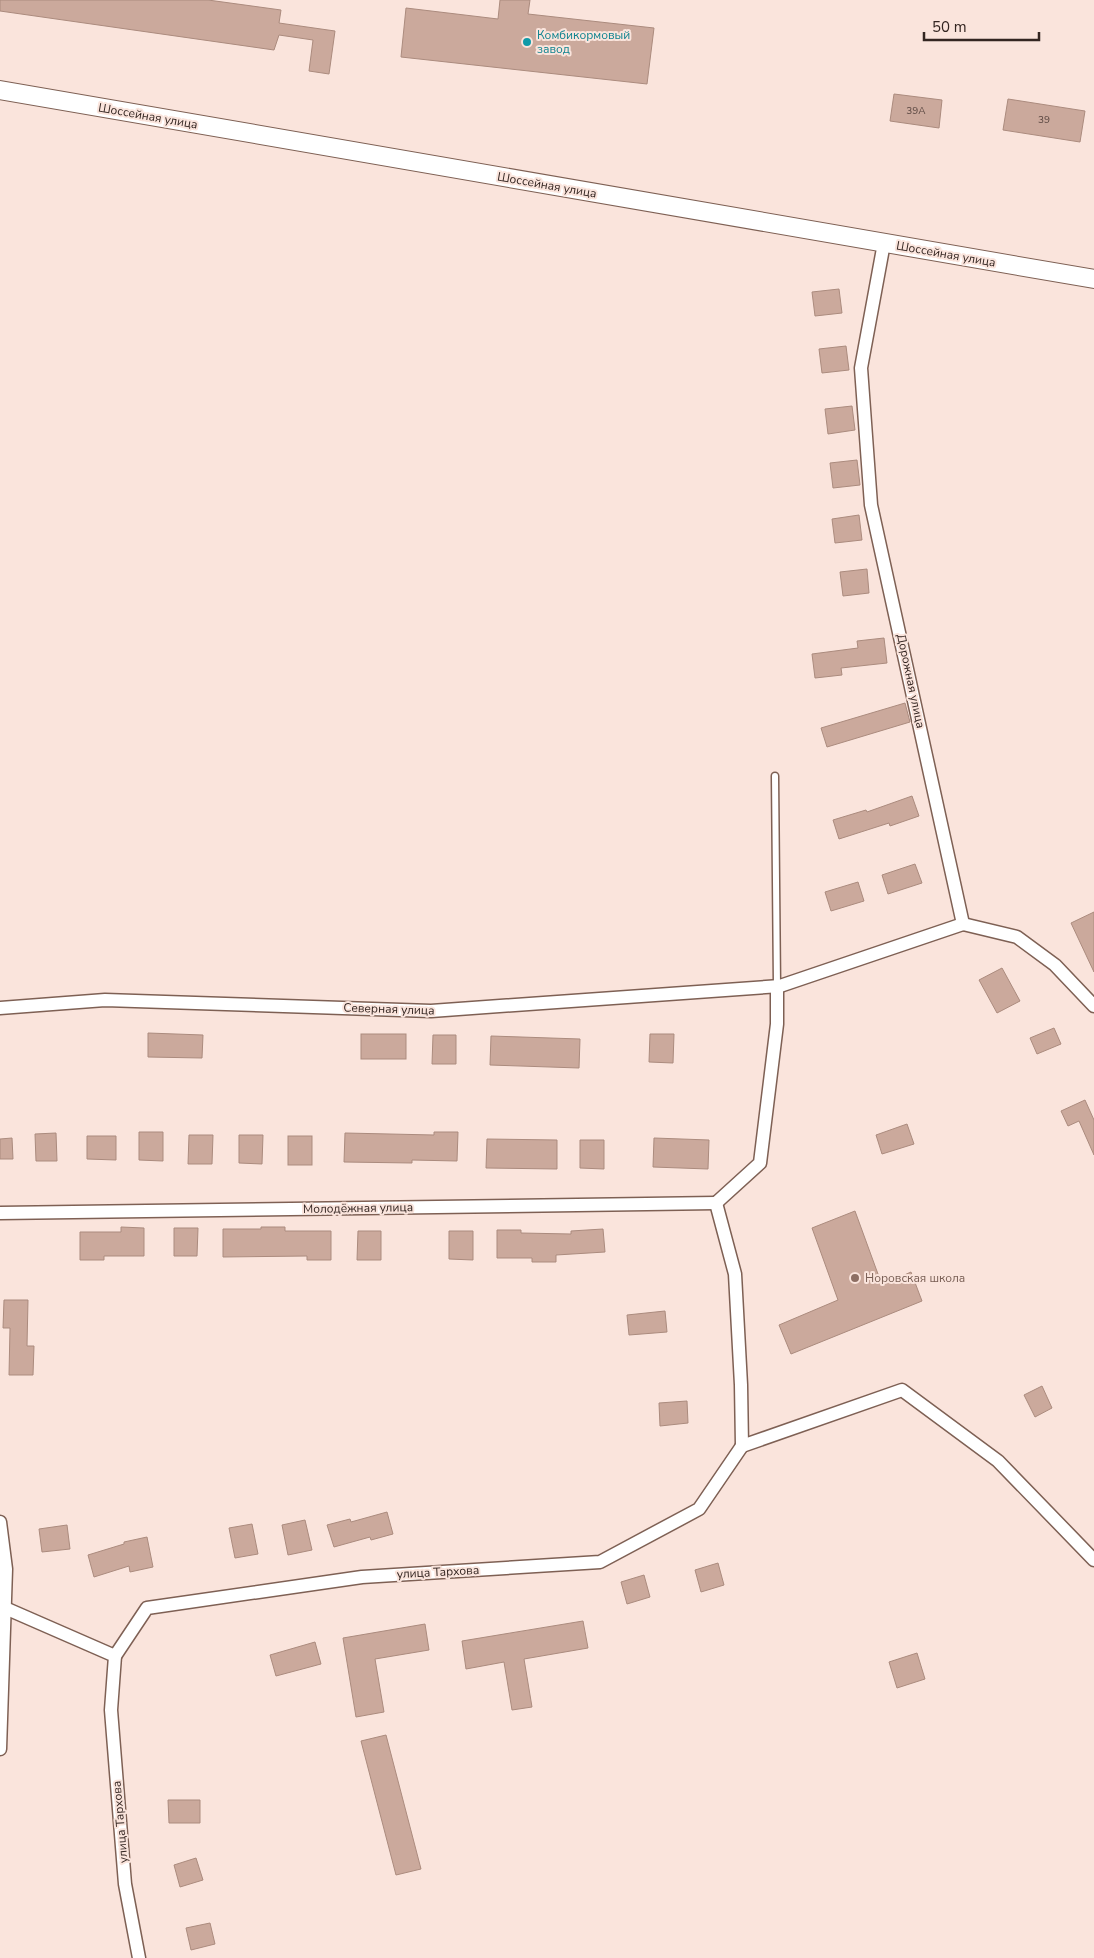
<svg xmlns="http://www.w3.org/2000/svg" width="1094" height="1958" font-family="'Nunito Sans',sans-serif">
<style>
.building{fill:#cba99c;stroke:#ab8b7e}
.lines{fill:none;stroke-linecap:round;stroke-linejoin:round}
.service-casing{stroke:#7e6054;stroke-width:9}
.minor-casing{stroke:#7e6054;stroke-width:15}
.secondary-casing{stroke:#7e6054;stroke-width:20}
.service{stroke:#fff;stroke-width:6}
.minor{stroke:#fff;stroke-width:12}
.secondary{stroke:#fff;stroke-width:18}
.culture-dot{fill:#0f9aa8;stroke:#fae4dc;stroke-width:2}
.education-dot{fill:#8d6e63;stroke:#fae4dc;stroke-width:2}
.labels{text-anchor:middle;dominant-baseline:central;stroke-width:4;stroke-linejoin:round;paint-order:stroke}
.number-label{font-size:10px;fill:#594640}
.culture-label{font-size:12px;fill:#0d838f;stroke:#fae4dc;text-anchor:start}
.street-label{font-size:12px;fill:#332521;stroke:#fae4dc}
.education-label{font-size:12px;fill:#785e54;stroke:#fae4dc;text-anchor:start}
</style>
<rect width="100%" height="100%" fill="#fae4dc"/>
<g class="building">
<polygon points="0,0 208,0 281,10 279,23 335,31 329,74 309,71 313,40 279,35 274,50 0,11"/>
<polygon points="500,0 530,0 528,14 654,28 647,84 401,57 406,8 498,19"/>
<polygon points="894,94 942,100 939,128 890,121"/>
<polygon points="1008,99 1085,111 1080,142 1003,130"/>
<polygon points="839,289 842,313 815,316 812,292"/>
<polygon points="846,346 849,370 822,373 819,349"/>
<polygon points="852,406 855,430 828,434 825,409"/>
<polygon points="857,460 860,485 833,488 830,463"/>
<polygon points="859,515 862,540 835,543 832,519"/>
<polygon points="867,569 869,593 843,596 840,572"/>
<polygon points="884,638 887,663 841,668 842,675 815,678 812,654 858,648 857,641"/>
<polygon points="905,703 910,722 827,747 821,728"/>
<polygon points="912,796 919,816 890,826 889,823 839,839 833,820 866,810 867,812"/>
<polygon points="915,864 922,883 888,894 882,875"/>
<polygon points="858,882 864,901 831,911 825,892"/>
<polygon points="1094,912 1094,972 1071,923"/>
<polygon points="1002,968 1020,1001 997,1013 979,980"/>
<polygon points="1054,1028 1061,1044 1037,1054 1030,1038"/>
<polygon points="148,1033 203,1035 202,1058 148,1057"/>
<rect x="361" y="1034" width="45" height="25"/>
<polygon points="650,1034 674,1034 673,1063 649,1062"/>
<polygon points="433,1035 456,1035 456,1064 432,1064"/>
<polygon points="491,1036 580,1039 579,1068 490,1065"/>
<polygon points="1085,1100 1094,1120 1094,1155 1079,1121 1068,1126 1061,1111"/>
<polygon points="907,1124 914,1144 882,1154 876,1135"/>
<polygon points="139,1132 163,1132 163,1161 139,1160"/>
<polygon points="434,1132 458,1132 457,1161 412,1160 412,1163 344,1162 345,1133 434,1135"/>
<polygon points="56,1133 57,1161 36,1161 35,1134"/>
<polygon points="189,1135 213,1135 212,1164 188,1164"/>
<polygon points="239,1135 263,1135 262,1164 239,1163"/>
<polygon points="87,1136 116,1136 116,1160 87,1159"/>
<rect x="288" y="1136" width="24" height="29"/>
<polygon points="12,1138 13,1159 0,1159 0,1139"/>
<polygon points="654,1138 709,1140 708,1169 653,1167"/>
<polygon points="487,1139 557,1140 557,1169 486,1168"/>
<polygon points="580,1140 604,1140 604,1169 580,1168"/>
<polygon points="855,1211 882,1285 911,1272 922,1301 791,1354 779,1325 838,1300 812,1228"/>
<polygon points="121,1227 144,1228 144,1256 104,1256 104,1260 80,1260 80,1232 121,1232"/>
<polygon points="261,1227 285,1227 285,1231 331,1231 331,1260 307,1260 307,1256 223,1257 223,1229 261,1229"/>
<polygon points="174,1228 198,1228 197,1256 174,1256"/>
<polygon points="603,1229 605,1252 556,1255 556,1262 532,1262 532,1258 497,1258 497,1230 521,1230 521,1233 571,1234 571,1231"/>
<polygon points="358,1231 381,1231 381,1260 357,1260"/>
<polygon points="449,1231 473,1231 473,1260 449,1259"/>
<polygon points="4,1300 28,1300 27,1346 34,1346 33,1375 9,1375 10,1328 3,1328"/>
<polygon points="665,1311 667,1332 629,1335 627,1315"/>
<polygon points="1042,1386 1052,1408 1035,1417 1024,1395"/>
<polygon points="687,1401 688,1423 660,1426 659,1403"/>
<polygon points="387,1512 393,1534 371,1540 370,1537 334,1547 327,1525 350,1519 351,1522"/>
<polygon points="305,1520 312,1550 288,1555 282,1525"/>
<polygon points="252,1524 258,1554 235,1558 229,1528"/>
<polygon points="67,1525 70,1549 42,1552 39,1529"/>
<polygon points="147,1537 153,1567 130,1572 129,1566 94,1577 88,1555 124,1544 124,1542"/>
<polygon points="718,1563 724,1585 701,1592 695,1570"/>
<polygon points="644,1575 650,1597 627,1604 621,1582"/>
<polygon points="583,1621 588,1648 524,1659 532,1707 512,1710 504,1662 466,1669 462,1641"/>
<polygon points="425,1624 429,1650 375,1659 384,1712 356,1717 343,1638"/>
<polygon points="315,1642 321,1664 276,1676 270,1655"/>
<polygon points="917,1653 925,1679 897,1688 889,1662"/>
<polygon points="386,1735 421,1869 396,1875 361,1741"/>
<polygon points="168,1800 200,1800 200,1823 169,1823"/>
<polygon points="196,1858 203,1880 180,1887 174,1865"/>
<polygon points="210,1923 215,1944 191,1950 186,1928"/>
</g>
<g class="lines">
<g class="service-casing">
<polyline id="service" points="775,776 777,986"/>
</g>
<g class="minor-casing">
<g id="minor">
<polyline points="963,924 1017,937 1055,965 1094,1006"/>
<polyline points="0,1008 105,1000 431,1011 780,986 963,924 871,505 861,368 884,243"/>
<polyline points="716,1203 735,1274 741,1385 742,1446"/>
<polyline points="716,1203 760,1163 777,1024 777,986"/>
<polyline points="0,1213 716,1203"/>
<polyline points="742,1446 902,1390 998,1461 1094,1560"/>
<polyline points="0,1522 6,1569 0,1749"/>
<polyline points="5,1608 115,1656 111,1710 125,1884 139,1958"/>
<polyline points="115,1656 147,1608 362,1577 600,1562 699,1509 742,1446"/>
</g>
</g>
<g class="secondary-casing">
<polyline id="secondary" points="0,90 1094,279"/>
</g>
<use href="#service" class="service"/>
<use href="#minor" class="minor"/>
<use href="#secondary" class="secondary"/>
</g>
<circle class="culture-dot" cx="527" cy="42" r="5"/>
<circle class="education-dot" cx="855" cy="1278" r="5"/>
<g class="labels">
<g class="number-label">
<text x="916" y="111">39А</text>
<text x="1044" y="120">39</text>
</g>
<g class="culture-label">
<text x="537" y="35">Комбикормовый<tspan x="537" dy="14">завод</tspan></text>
</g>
<g class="street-label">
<text transform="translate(148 116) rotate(10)">Шоссейная улица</text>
<text transform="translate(547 185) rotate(10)">Шоссейная улица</text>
<text transform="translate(946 254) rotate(10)">Шоссейная улица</text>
<text transform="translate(911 681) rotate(78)">Дорожная улица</text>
<text transform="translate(389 1009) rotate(2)">Северная улица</text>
<text transform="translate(358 1208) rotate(-1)">Молодёжная улица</text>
<text transform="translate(438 1572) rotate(-3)">улица Тархова</text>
<text transform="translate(120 1822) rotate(-95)">улица Тархова</text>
</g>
<g class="education-label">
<text x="865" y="1278">Норовская школа</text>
</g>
</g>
<path d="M924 32v8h115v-8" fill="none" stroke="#332521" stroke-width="2.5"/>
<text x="932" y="32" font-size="15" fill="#332521" stroke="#fae4dc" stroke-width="4" paint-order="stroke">50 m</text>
</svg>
